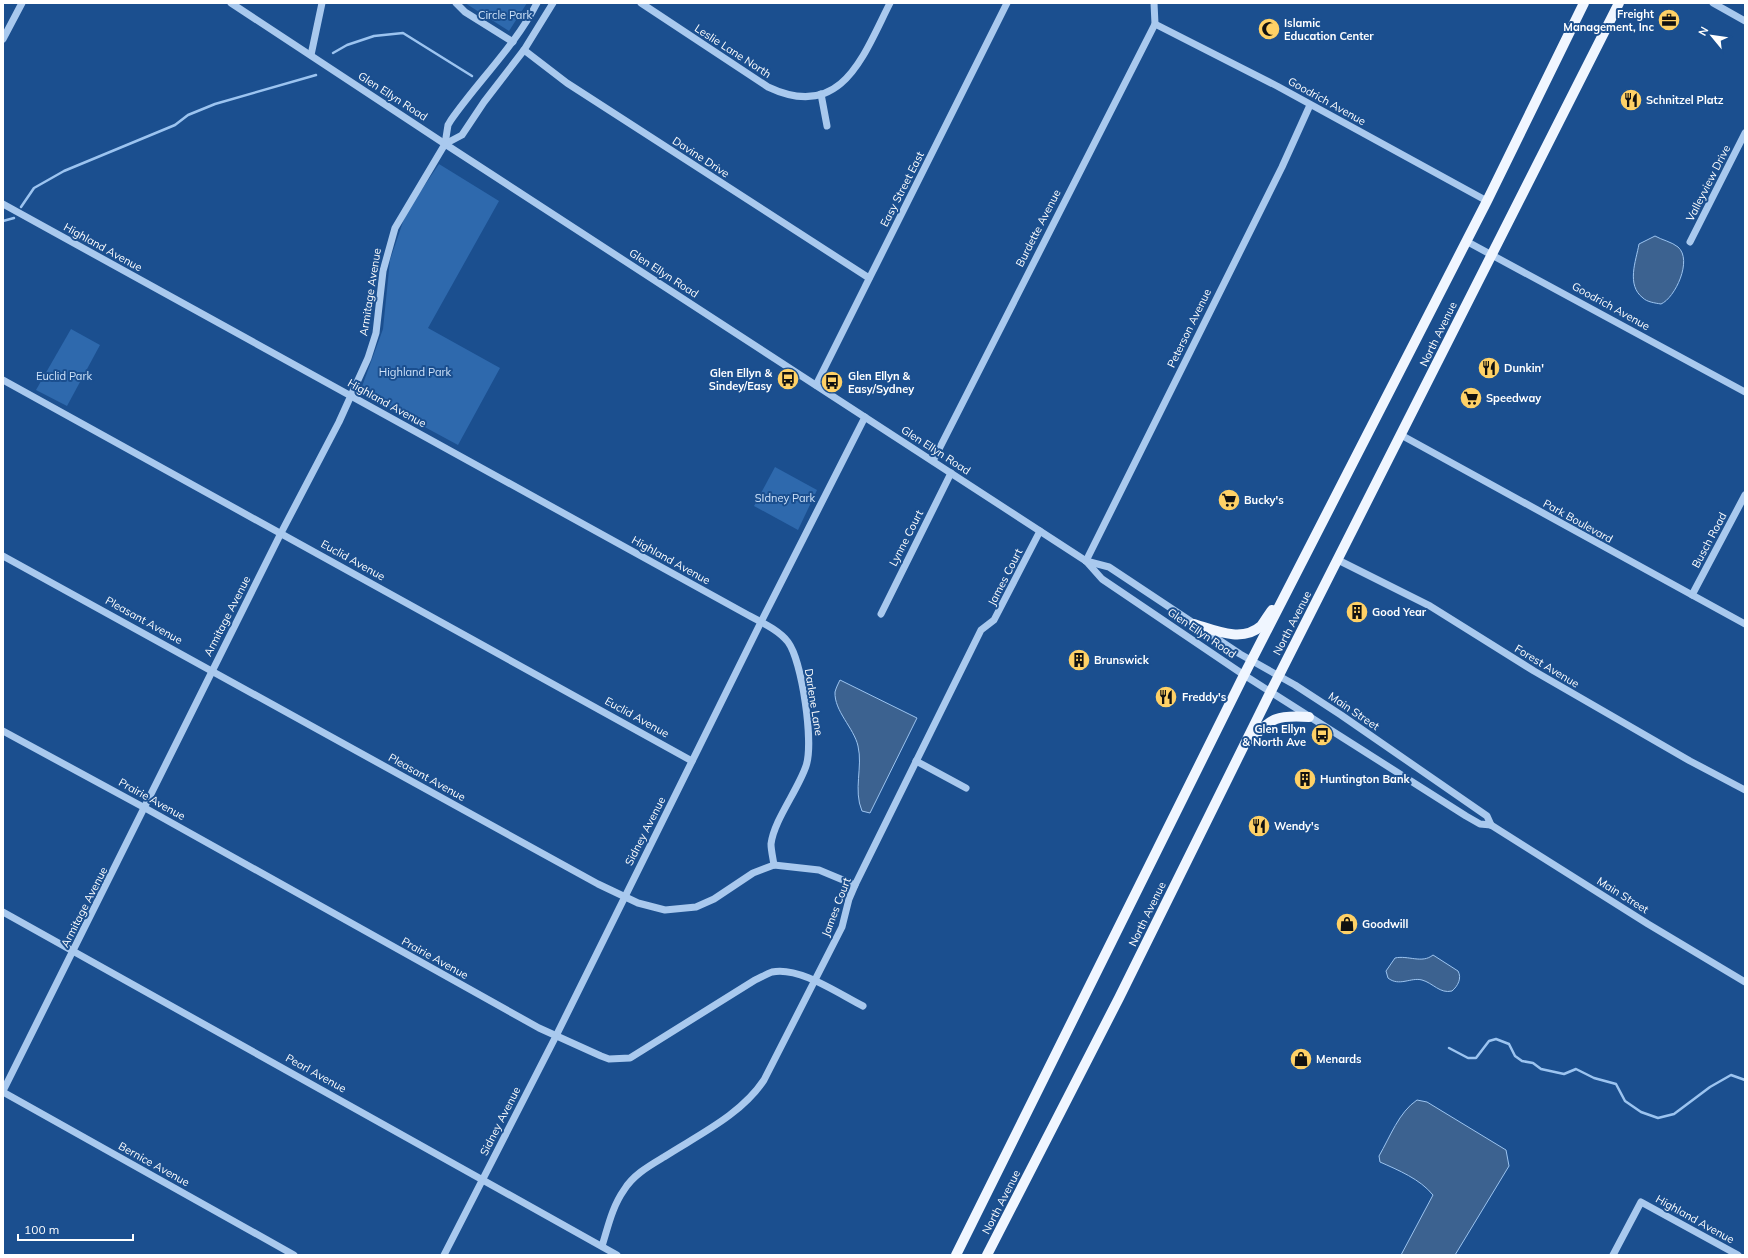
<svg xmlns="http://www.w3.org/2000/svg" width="1748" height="1258" font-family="Mulish,sans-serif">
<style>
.park{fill:#2e69ad}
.water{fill:#3c6290;stroke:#9cc4f0}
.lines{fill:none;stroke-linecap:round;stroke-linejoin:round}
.stream{stroke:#9cc4f0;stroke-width:2.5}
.minor{stroke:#a9c9ee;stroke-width:7}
.major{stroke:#f0f6ff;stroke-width:10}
.labels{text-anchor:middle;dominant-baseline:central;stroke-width:4;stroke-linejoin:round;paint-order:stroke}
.poi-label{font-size:11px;font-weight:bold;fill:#fff;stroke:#1b4f8f;text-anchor:start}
.park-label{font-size:11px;fill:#cfe3fa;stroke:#1b4f8f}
.street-label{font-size:11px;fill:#fff;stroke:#1b4f8f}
</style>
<rect width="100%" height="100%" fill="#1b4f8f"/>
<g class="park">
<polygon points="465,3 527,3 509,31"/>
<polygon points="439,164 499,201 428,328 500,368 458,445 360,392 383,329 390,260 406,213"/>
<polygon points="71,329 100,345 67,406 36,390"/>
<polygon points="775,467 817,490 798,530 754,506"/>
</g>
<g class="water">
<path d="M1655,236c7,4 17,6 23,11 15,13 -3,51 -17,57 -6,-1 -14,-2 -18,-6 -17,-13 -7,-37 -4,-54z"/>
<path d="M840,680l77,38 -47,95 -8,-2c-9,-21 1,-44 -4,-65 -4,-18 -24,-35 -23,-54 1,-4 3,-8 5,-12z"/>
<path d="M1433,955l25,16c4,7 0,15 -6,20 -12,3 -19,-8 -30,-11 -11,-3 -23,7 -34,-2l-2,-7 9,-13c13,-3 27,6 38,-3z"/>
<path d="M1417,1100l10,2 79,48 3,16 -54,89h-54l32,-60c-13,-16 -35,-25 -53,-33l-1,-6c11,-19 20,-44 38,-56z"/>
</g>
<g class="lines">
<g class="stream">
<polyline points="333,53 347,45 374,36 403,33 472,76"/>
<polyline points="21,207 34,188 64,171 175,125 188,115 215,104 316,75"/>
<polyline points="3,221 14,218"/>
<polyline points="1449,1048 1468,1058 1476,1058 1489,1041 1496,1039 1509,1044 1515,1056 1522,1061 1533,1063 1541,1069 1564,1074 1576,1069 1594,1078 1616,1084 1625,1101 1641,1112 1658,1118 1674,1114 1710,1087 1731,1075 1745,1080"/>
</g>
<g class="minor">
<polyline points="231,3 445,144 1086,561 1102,579 1244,675 1466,816 1480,824 1491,825 1648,924 1745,982"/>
<polyline points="456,3 465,12 513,42"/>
<path d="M641,3l127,84c74,35 95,-31 122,-84"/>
<polyline points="1713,3 1745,21"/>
<polyline points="1155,24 1277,86 1487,201"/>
<polyline points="3,39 22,3"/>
<polyline points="524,50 567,83 869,278"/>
<polyline points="311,55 322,3"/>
<polyline points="821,94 827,126"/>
<polyline points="445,144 462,135 484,102 524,50 553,3"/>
<path d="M3,204l745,411c13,7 31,15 40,27 14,19 26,101 18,124 -8,24 -32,54 -35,78 0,6 2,14 3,21"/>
<polyline points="1466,241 1745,392"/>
<polyline points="1690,242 1745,133"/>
<polyline points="3,380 692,761"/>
<polyline points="816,385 1007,3"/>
<polyline points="1401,435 1745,624"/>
<polyline points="933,461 1155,24 1154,3"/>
<polyline points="3,556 598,884 638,903 665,910 696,907 714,899 753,873 774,865 819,870 855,885"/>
<polyline points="1338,560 1430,606 1534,671 1690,761 1745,790"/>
<polyline points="1086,561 1282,167 1310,105"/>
<polyline points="1086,561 1109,567 1240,654 1295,685 1341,715 1487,816 1491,825"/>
<polyline points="1692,595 1745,495"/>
<polyline points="881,614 951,473"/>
<path d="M3,731l142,77 394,220 62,28 8,3 21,-1 125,-78c5,-2 11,-6 17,-8 27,-6 67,22 91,34"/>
<polyline points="916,761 966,788"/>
<polyline points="3,912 617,1255"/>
<path d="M3,1091l278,-558 58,-111 29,-64 8,-25 7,-62 12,-43 50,-84 3,-19 3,-5c28,-40 64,-74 86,-117"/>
<polyline points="3,1092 294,1255"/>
<path d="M602,1246c6,-19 10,-39 22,-56 9,-15 25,-24 40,-33 34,-22 77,-42 100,-77l78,-153 7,-28 6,-14 126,-255 13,-10 46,-89"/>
<polyline points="444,1255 556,1036 761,622 865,417"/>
<polyline points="1613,1255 1641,1202 1738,1255"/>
</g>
<g class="major">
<path d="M1194,624c20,6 48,19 67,2 4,-5 7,-11 11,-16"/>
<path d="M1251,740c20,-23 27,-25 58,-23"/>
<polyline points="956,1255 1244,675 1487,201 1584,3"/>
<polyline points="987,1255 1119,998 1271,691 1619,3"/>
</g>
</g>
<defs>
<g id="office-disc" transform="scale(1.15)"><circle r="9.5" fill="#ffd166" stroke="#1b4f8f"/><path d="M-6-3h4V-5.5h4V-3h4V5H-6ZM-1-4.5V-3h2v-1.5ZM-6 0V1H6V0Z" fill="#111"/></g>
<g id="mosque-disc" transform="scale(1.15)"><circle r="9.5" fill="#ffd166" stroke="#1b4f8f"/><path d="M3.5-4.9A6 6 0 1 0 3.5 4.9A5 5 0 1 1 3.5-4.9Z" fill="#111"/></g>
<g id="restaurant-disc" transform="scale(1.15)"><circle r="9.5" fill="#ffd166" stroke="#1b4f8f"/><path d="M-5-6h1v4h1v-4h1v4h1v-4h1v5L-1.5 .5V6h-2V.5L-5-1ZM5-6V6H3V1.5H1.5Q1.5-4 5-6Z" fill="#111"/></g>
<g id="bus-disc" transform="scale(1.15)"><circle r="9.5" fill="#ffd166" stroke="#1b4f8f"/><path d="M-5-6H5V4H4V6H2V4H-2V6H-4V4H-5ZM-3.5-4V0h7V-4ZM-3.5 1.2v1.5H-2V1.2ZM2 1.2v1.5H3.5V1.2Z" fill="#111"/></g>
<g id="supermarket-disc" transform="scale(1.15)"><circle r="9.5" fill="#ffd166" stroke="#1b4f8f"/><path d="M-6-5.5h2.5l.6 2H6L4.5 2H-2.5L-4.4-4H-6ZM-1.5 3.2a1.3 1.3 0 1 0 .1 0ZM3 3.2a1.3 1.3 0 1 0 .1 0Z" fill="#111"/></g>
<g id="building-disc" transform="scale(1.15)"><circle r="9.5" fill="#ffd166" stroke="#1b4f8f"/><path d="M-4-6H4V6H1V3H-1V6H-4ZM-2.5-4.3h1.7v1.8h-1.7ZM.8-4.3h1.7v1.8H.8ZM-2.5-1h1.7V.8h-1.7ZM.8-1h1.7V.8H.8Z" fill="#111"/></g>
<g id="shop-disc" transform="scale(1.15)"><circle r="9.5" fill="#ffd166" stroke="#1b4f8f"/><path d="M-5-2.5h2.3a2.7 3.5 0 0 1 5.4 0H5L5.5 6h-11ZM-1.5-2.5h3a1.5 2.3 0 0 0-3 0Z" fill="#111"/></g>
</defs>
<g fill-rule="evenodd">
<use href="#office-disc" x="1669" y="20"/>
<use href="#mosque-disc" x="1269" y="29"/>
<use href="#restaurant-disc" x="1631" y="100"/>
<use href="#restaurant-disc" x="1489" y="368"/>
<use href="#bus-disc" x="788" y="379"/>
<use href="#bus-disc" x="832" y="382"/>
<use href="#supermarket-disc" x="1471" y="398"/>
<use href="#supermarket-disc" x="1229" y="500"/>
<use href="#building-disc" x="1357" y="612"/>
<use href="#building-disc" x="1079" y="660"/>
<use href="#restaurant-disc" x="1166" y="697"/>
<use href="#bus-disc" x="1322" y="735"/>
<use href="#building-disc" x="1305" y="779"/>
<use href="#restaurant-disc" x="1259" y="826"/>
<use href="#shop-disc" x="1347" y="924"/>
<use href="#shop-disc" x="1301" y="1059"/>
</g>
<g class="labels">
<g class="poi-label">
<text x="1654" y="14" text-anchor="end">Freight<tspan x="1654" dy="13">Management, Inc</tspan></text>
<text x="1284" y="23">Islamic<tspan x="1284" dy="13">Education Center</tspan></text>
<text x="1646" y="100">Schnitzel Platz</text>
<text x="1504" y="368">Dunkin'</text>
<text x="772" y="373" text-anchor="end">Glen Ellyn &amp;<tspan x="772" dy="13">Sindey/Easy</tspan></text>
<text x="848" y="376">Glen Ellyn &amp;<tspan x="848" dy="13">Easy/Sydney</tspan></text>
<text x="1486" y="398">Speedway</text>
<text x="1244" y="500">Bucky's</text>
<text x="1372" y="612">Good Year</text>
<text x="1094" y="660">Brunswick</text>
<text x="1182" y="697">Freddy's</text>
<text x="1306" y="729" text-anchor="end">Glen Ellyn<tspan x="1306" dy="13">&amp; North Ave</tspan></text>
<text x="1320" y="779">Huntington Bank</text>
<text x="1274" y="826">Wendy's</text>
<text x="1362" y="924">Goodwill</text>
<text x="1316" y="1059">Menards</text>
</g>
<g class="park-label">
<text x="505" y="15">Circle Park</text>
<text x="415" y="372">Highland Park</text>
<text x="64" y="376">Euclid Park</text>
<text x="785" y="498">SIdney Park</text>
</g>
<g class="street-label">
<text transform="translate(733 51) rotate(33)">Leslie Lane North</text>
<text transform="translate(393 96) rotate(33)">Glen Ellyn Road</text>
<text transform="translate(1327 101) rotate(29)">Goodrich Avenue</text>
<text transform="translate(701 157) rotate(33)">Davine Drive</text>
<text transform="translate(1708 183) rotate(-63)">Valleyview Drive</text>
<text transform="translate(902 189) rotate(-63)">Easy Street East</text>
<text transform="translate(1038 228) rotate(-63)">Burdette Avenue</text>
<text transform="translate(103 247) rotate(29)">Highland Avenue</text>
<text transform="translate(664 273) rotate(33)">Glen Ellyn Road</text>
<text transform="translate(370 292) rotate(-81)">Armitage Avenue</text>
<text transform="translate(1611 306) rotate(29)">Goodrich Avenue</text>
<text transform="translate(1189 328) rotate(-64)">Peterson Avenue</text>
<text transform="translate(1438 334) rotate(-64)">North Avenue</text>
<text transform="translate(387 403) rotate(29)">Highland Avenue</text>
<text transform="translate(936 450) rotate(33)">Glen Ellyn Road</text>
<text transform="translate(1578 521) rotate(29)">Park Boulevard</text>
<text transform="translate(906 538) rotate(-63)">Lynne Court</text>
<text transform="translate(1709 540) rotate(-62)">Busch Road</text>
<text transform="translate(353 560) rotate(29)">Euclid Avenue</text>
<text transform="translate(671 560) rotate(29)">Highland Avenue</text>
<text transform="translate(1005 577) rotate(-63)">James Court</text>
<text transform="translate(227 616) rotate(-63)">Armitage Avenue</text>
<text transform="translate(144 620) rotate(29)">Pleasant Avenue</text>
<text transform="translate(1292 623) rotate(-63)">North Avenue</text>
<text transform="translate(1202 633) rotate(34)">Glen Ellyn Road</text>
<text transform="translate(1547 666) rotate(31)">Forest Avenue</text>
<text transform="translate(814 702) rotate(81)">Darlene Lane</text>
<text transform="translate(1354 711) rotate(34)">Main Street</text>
<text transform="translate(637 717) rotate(29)">Euclid Avenue</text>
<text transform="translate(427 777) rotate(29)">Pleasant Avenue</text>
<text transform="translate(152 799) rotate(29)">Prairie Avenue</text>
<text transform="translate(645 831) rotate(-63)">Sidney Avenue</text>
<text transform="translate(1623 895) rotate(32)">Main Street</text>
<text transform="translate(84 907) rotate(-63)">Armitage Avenue</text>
<text transform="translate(836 907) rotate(-69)">James Court</text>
<text transform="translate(1147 914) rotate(-64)">North Avenue</text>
<text transform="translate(435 958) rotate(29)">Prairie Avenue</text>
<text transform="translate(316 1073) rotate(29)">Pearl Avenue</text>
<text transform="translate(500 1121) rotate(-63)">Sidney Avenue</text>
<text transform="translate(154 1164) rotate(29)">Bernice Avenue</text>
<text transform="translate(1001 1202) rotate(-63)">North Avenue</text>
<text transform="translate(1695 1219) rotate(29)">Highland Avenue</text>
</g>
</g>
<rect width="1748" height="1258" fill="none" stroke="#ffffff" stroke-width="8"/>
<g transform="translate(1712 36) rotate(299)" stroke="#1b4f8f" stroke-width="3" paint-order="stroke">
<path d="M0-3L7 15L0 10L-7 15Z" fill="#ffffff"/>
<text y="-6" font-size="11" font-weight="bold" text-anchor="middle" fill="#ffffff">N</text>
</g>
<path d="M18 1234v6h115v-6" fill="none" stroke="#ffffff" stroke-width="2"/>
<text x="24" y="1234" font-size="12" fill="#ffffff" stroke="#1b4f8f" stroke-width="3" paint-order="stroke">100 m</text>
</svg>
